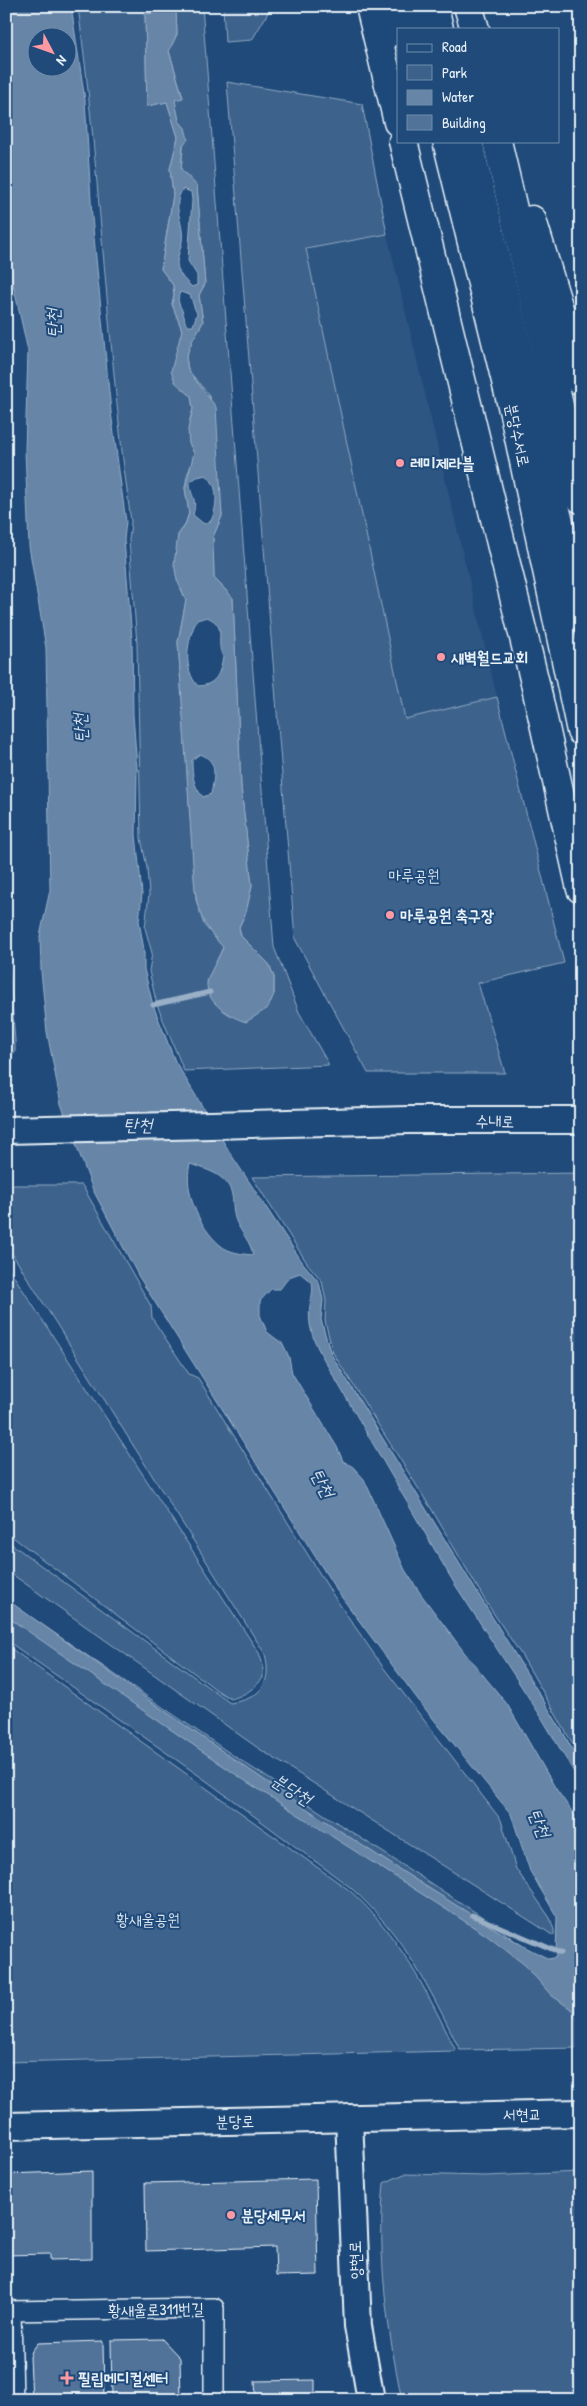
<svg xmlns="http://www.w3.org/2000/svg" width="587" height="2406" font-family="'Patrick Hand','Poor Story',sans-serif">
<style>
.built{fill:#2e5683}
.green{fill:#3c628c;stroke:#92aac2;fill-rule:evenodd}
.water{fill:#6685a7;stroke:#9ab0c7;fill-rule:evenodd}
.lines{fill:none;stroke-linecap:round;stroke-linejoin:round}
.stream{stroke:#9ab0c7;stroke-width:5}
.building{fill:#517399;stroke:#e8f1f8}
.minor-casing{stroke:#e8f1f8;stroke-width:22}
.secondary-casing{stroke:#e8f1f8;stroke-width:30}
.trunk-casing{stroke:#e8f1f8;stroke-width:31}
.minor{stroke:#1f4a7a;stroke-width:19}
.secondary{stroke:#1f4a7a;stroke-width:26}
.trunk{stroke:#1f4a7a;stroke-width:28}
.poi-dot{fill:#ff9aa2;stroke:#1f4a7a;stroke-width:2}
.labels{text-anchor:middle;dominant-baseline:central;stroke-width:4;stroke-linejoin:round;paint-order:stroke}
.street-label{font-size:16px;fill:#e8f1f8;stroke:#1f4a7a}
.poi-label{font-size:16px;font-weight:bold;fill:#e8f1f8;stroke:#1f4a7a;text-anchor:start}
.park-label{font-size:16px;fill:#d7e3ed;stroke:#1f4a7a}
.water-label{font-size:18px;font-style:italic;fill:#d4e1ec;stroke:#1f4a7a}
</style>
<rect width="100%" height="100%" fill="#1f4a7a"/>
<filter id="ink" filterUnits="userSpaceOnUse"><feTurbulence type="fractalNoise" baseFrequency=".02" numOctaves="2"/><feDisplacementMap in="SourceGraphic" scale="10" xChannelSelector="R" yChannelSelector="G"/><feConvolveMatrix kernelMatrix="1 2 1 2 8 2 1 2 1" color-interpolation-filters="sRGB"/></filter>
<g filter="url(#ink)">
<polygon class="built" points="387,234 497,697 405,719 306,249"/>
<g class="green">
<path d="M78,6h124l72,941 25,65 30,53 -145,6 -27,-66 -8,-34 3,-18 -7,-25 4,-34 -2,-26 -6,-30 -4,-194 -8,-104 2,-18c-24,-171 -30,-344 -53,-516zM176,10l1,24 -8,17 14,46 -9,2 5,22 6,7 -4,42 16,16 8,98 -6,11 4,27 -11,19 -6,16 2,13 21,25 13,121 -9,21 1,41 19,20 8,189 11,99 -6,26 -7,15 2,9 28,28 5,13v17l-67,-12 16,-35 -19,-22 -8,-25 -18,-258 8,-42 -4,-9 -4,-56 7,-10 4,-12 -4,-25 2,-13 6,-14 1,-8 -5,-10 1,-24 3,-10 -2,-13 -7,-7 -4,-46 2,-13 -10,-26 2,-9 -1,-10 -12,-16 12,-74 -3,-26 8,-32 -11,-35 -20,4 -2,-92z"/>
<polygon points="223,6 272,6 252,40 225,42"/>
<polygon points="227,82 362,104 387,234 306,249 405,719 497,697 564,963 478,983 505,1073 368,1073 295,939"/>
<polygon points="6,923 15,1041 15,1052 6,1060"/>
<polygon points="581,1173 581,1758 522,1656 486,1602 432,1510 333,1353 325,1321 326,1301 322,1281 307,1263 252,1177"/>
<path d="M6,1185h76l69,121 1,12 37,56 9,4 135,217 50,72 118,153 15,49 34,49 4,12v6l-296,-188 -252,-178v-30l224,163c29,-4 43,-18 35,-49l-259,-410z"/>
<path d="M6,1264l253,389 4,12v13c-9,11 -18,17 -32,21l-13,-8 -212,-159z"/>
<path d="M6,1600l231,158 255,165 40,31 18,22 31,49v23l-121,2c-31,-63 -56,-115 -110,-163l-142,-105 -202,-142z"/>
<path d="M6,1645l343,245c50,44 78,102 107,161l-450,11z"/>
<path d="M581,2172v228h-179c-15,-72 -25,-144 -18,-217l20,-9 81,2z"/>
</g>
<g class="water">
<path d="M8,6h63l14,94 7,117 19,195 15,110 -2,18 8,99 1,76 4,53 -1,67 6,59 -3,27 5,29v19l9,36 22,56 57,95 71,107 16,19 4,18 -2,20 10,34 233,380 17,32v18l-41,-69 -86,-132 -128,-220c-11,-19 -19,-35 -16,-57 1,-10 4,-14 2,-23l-12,-10 -11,4 -9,12h-9l-11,12v14l7,17 16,12 6,13 3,16 45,74 6,14 10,6 11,12 41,91 15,23 44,59 43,52 49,85 25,35v192l-30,-21 -26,-30 -39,-30 -242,-155 -238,-164v-17c171,121 341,243 521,349l22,11 7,-2 1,-40 -27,-46 -19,-57 -89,-109 -85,-114 -198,-314 -46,-87 -32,-86 -14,-72 -6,-61 -1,-35 10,-46 -4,-242 -17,-102 -4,-95 3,-100 -15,-67 -7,-66zM38,38h30v30h-30zM190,1164c15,5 35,10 41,27 3,10 1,20 5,30 5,12 15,21 17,34 -10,-1 -24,-2 -33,-10 -21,-18 -37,-54 -30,-81z"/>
<path d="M176,10l1,24 -8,17 14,47 -8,2 4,21 6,7 3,11 -5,6 -2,24 16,17 8,98 -6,11 4,27 -11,19 -6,16 2,13 28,37 6,109 -9,21 1,41 19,20 8,189 11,99 -6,26 -7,15 2,9 28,28 5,13v17l-6,14 -22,14c-16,-5 -40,-19 -39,-39 1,-9 13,-26 16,-36 -22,-24 -26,-35 -29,-68l-16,-237 8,-42 -9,-20 -3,-16 4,-29 7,-10 4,-12 -4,-25 9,-35 -5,-10 -1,-14 5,-20 -2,-13 -16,-14 -4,-11 11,-41 -10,-26 2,-9 -1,-10 -12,-16 12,-74 -3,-26 8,-32 -11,-35 -20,4 -2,-92zM183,189l8,3 1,8 -4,61 9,14v10l-5,2c-29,-25 -6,-33 -10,-57 -2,-15 -9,-27 1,-41zM180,292l10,3c3,6 3,12 7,18l-4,13h-6c-3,-5 -2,-8 -4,-13 -3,-9 -7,-11 -3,-21zM206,475c14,11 11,32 5,46l-7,3 -11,-9c5,-19 -3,-17 -3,-33l7,-5zM207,617c22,10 7,22 16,40 -3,17 -7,28 -25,29 -16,-17 -11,-47 -1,-66zM200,754c19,7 14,23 11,40l-8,3c-10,-11 -11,-23 -11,-37z"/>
</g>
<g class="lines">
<g class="stream">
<polyline points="153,1005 210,992"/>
<polyline points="472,1915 561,1953"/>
</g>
</g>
<g class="building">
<polygon points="92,2171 92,2259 50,2260 50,2254 6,2255 6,2174"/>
<polygon points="316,2179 318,2275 276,2276 275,2247 146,2251 145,2183"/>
<polygon points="162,2339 180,2358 181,2400 112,2400 111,2340"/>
<polygon points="103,2341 104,2400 32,2400 30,2357 32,2351 38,2343"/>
<polygon points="315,2380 315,2400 256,2400 255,2381"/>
</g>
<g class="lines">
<g class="minor-casing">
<g id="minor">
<polyline points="6,2311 214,2308 214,2400"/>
<polyline points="11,2311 13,2400"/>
</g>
</g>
<g class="secondary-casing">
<g id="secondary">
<polyline points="6,1130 409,1120 581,1120"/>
<polyline points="349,2118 358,2326 371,2400"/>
<polyline points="6,2126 581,2113"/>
</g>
</g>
<g class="trunk-casing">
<g id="trunk">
<polyline points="370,6 398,122"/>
<polyline points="389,6 398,32"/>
<polyline points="413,6 419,29"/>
<polyline points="434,6 439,29"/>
<polyline points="468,6 475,29"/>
<polyline points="403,141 535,683 581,889"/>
<polyline points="447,141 514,414 581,731"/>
<polyline points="468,141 581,615"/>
<polyline points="497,141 581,499"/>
<polyline points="532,220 581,381"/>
</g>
</g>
<use href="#minor" class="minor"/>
<use href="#secondary" class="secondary"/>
<use href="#trunk" class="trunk"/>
</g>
</g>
<g class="poi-dot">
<circle cx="400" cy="463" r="5"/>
<circle cx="441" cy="657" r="5"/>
<circle cx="390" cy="915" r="5"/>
<circle cx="231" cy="2215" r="5"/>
<path d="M64.5 2370.5h5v5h5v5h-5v5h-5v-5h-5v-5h5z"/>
</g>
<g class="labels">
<g class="street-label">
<text transform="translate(518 435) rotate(78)">분당수서로</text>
<text transform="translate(495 1121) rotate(1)">수내로</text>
<text transform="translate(522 2114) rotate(-1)">서현교</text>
<text transform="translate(235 2121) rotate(-1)">분당로</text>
<text transform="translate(355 2260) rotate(-92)">양현로</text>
<text transform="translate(156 2309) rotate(-1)">황새울로311번길</text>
</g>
<g class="poi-label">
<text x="410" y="463">레미제라블</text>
<text x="451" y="657">새벽월드교회</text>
<text x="400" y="915">마루공원 축구장</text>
<text x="241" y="2215">분당세무서</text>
<text x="78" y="2378">필립메디컬센터</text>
</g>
<g class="park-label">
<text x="414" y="875">마루공원</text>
<text x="148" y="1919">황새울공원</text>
</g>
<g class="water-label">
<text transform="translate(53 323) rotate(-92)">탄천</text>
<text transform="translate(80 728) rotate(-94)">탄천</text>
<text x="138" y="1124">탄천</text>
<text transform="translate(323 1483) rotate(62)">탄천</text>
<text transform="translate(292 1789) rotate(32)">분당천</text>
<text transform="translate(540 1823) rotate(67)">탄천</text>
</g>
</g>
<rect width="587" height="2406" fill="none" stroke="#1f4a7a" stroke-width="25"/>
<rect x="12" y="12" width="562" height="2381" fill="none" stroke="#e8f1f8" stroke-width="2" filter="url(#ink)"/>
<rect x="397" y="28" width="162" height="115" fill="#1f4a7a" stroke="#6f8dac"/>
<rect x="407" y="44" width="25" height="8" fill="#1f4a7a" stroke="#6f8dac"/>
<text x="442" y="52" font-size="15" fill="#e8f1f8">Road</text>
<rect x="407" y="65" width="25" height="15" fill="#3c628c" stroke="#6f8dac"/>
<text x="442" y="78" font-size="15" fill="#e8f1f8">Park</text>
<rect x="407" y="90" width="25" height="15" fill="#6685a7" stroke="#6f8dac"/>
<text x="442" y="102" font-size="15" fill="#e8f1f8">Water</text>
<rect x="407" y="115" width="25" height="15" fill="#517399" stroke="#6f8dac"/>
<text x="442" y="128" font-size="15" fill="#e8f1f8">Building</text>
<g transform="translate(52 52) rotate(131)"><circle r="24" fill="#1f4a7a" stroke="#6f8dac"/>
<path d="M0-4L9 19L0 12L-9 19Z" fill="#ff9aa2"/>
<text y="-8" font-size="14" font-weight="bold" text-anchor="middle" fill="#e8f1f8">N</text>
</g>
</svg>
